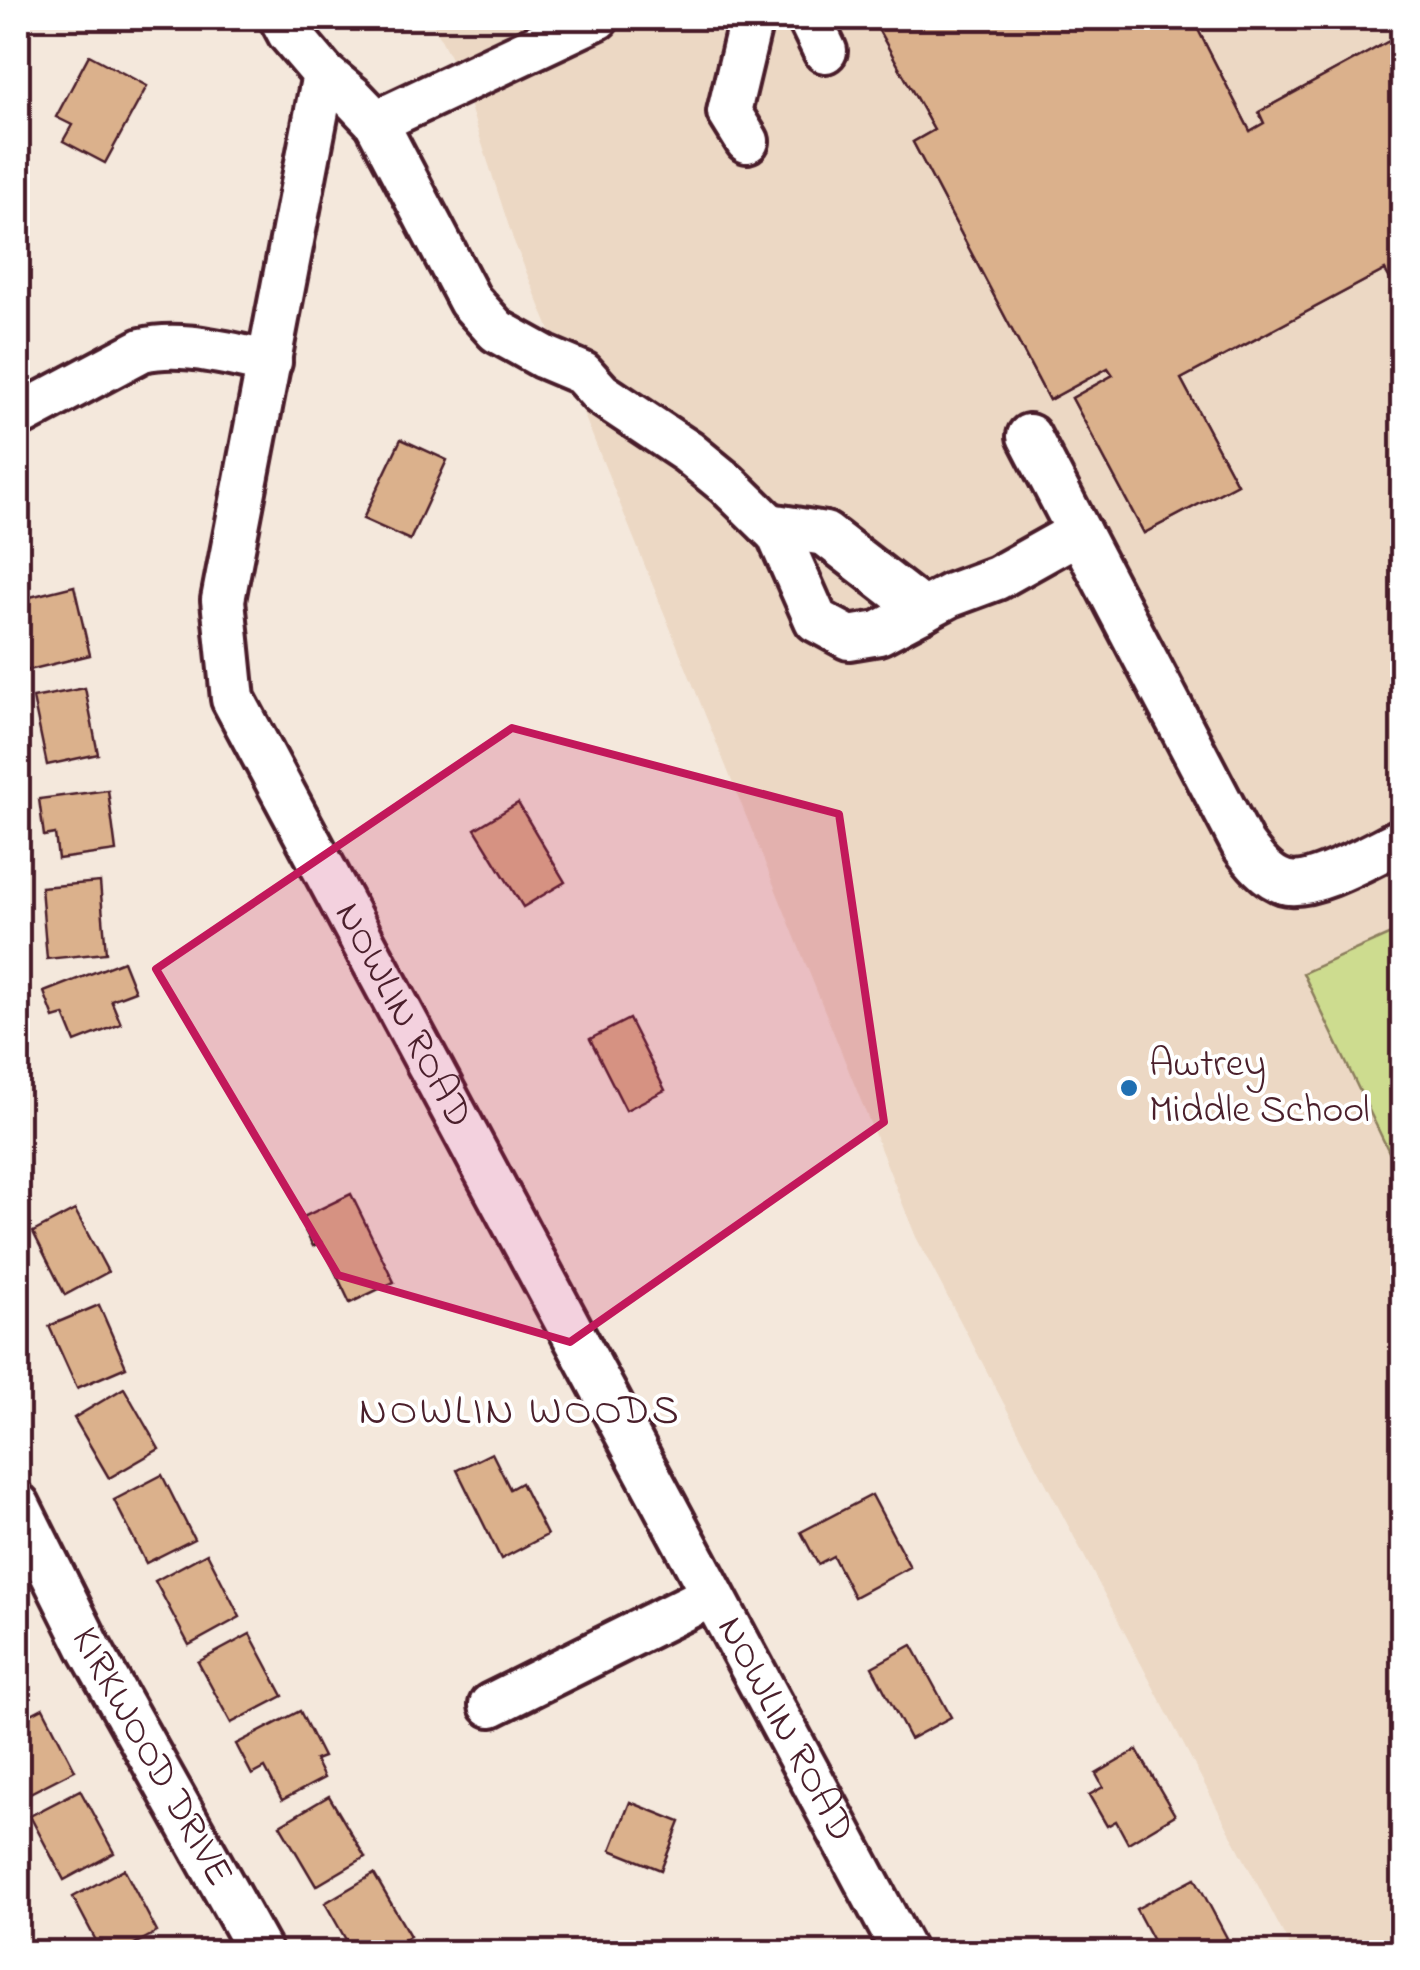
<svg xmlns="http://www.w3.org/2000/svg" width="1420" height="1970" font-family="'Indie Flower',sans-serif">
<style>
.built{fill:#ecd8c4}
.green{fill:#cddc8f;stroke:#8c7e5d;stroke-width:2.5}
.building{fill:#dbb18c;stroke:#4a1f2b;stroke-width:2.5;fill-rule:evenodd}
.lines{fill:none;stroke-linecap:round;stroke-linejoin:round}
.minor-casing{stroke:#4a1f2b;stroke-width:50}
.minor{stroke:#fff;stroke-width:42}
.marked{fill:#c2185b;fill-opacity:0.2;stroke:#c2185b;stroke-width:8;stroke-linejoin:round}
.poi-dot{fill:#1f6fb2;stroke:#fff;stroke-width:4}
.labels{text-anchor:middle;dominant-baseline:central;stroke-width:8;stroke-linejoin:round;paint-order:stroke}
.street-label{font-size:40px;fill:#4a1f2b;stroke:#fff}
.poi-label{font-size:40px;fill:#4a1f2b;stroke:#fff;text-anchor:start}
.neighbourhood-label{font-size:42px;letter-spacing:2.5px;fill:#4a1f2b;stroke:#fff}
</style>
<rect width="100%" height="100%" fill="#f4e8dc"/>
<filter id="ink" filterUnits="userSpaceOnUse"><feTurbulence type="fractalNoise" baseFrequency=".01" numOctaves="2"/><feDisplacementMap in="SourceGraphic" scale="20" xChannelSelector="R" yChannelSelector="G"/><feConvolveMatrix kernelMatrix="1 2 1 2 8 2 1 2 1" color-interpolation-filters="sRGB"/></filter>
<g filter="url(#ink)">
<polygon class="built" points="430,18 1402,18 1402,1952 1293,1952 916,1237 513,239 460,76"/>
<polygon class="green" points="1402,929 1402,1179 1303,973"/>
<g class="building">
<path d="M872,18h320l58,113 14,-8 -5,-11 143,-78v242l-10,6 -7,-12 -204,109 56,105 -93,49 -72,-135 41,-23 -5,-7 -59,32 -136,-258 21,-12zM1141,62l24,47 -130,70 -25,-46z"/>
<polygon points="872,18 1192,18 1250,131 1264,123 1259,112 1402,34 1402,276 1392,282 1385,270 1181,379 1237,484 1144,533 1072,398 1113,375 1108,368 1049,400 913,142 934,130"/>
<polygon points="89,55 147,86 105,163 63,141 72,125 56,117"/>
<polygon points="401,439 447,460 410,540 363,519"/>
<polygon points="74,586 90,655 25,671 18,641 25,637 18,600"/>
<polygon points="85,688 98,754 47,765 33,698"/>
<polygon points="108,790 116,851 58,859 55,834 44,836 39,799"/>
<polygon points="518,803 565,882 523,907 475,829"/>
<polygon points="100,882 106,953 47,959 41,887"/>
<polygon points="123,961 135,991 111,1000 121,1024 75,1042 64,1015 54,1018 44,992"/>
<polygon points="629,1019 665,1090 626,1110 590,1039"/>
<polygon points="351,1194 394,1282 350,1303 321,1242 313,1246 299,1219"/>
<polygon points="75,1210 108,1272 65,1295 33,1232"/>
<polygon points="99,1305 126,1367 77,1388 49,1326"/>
<polygon points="124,1388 159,1449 109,1478 74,1418"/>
<polygon points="492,1453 510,1489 521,1483 547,1535 501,1559 457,1470"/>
<polygon points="162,1475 194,1539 146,1563 114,1500"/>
<polygon points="872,1495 910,1567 854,1597 833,1556 818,1564 801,1532"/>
<polygon points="207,1553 240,1617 189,1645 155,1581"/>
<polygon points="250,1634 283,1696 231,1723 198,1662"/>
<polygon points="912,1645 951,1717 910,1739 872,1667"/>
<polygon points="43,1708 75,1770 22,1797 18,1788 18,1721"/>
<polygon points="300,1711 323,1757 315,1760 324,1778 282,1800 265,1768 252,1775 236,1744"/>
<polygon points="1137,1750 1175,1815 1128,1843 1116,1821 1107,1826 1089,1795 1103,1787 1096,1774"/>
<polygon points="80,1790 114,1853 64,1880 30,1816"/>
<polygon points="329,1796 365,1857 316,1886 280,1825"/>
<polygon points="630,1802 680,1822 661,1870 611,1850"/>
<polygon points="124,1869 157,1932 119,1952 102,1952 73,1897"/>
<polygon points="374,1874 410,1936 381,1952 353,1952 325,1903"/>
<polygon points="1195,1878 1227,1938 1200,1952 1159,1952 1136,1909"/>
</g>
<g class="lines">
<g class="minor-casing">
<g id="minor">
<path id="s1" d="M281,18l8,15 35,41 -101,526 10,99 671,1253"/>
<polyline points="809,18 825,51"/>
<path d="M324,74l28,23 24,25 94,179 27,30 47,26 38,16 19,21 87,58 39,32 51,50 38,86 33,18 30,-5 72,-38 46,-17 82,-46 164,313c10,14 24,32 41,37 27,9 92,-30 118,-42"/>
<polyline points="376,122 597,18"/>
<polyline points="747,141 729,112 749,28 748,18"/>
<path d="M18,416l124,-66c41,-10 87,5 128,12"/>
<polyline points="1029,436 1079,532"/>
<polyline points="769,525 825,534 923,610"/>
<path id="s2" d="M18,1505l71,142 171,305"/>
<polyline points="491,1705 710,1596"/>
</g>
</g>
<use href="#minor" class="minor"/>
</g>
</g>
<path class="marked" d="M512,728l327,86 45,308 -314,220 -232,-67 -182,-306z"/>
<circle class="poi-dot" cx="1129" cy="1088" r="10"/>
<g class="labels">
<g class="street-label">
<text stroke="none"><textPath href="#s1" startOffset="1065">NOWLIN ROAD</textPath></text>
<text stroke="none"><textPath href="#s1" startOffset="1875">NOWLIN ROAD</textPath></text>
<text stroke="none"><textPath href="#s2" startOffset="285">KIRKWOOD DRIVE</textPath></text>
</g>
<g class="poi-label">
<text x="1149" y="1065">Awtrey<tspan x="1149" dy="46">Middle School</tspan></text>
</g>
<g class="neighbourhood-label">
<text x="520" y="1412">NOWLIN WOODS</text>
</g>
</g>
<rect width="1420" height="1970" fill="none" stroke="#fff" stroke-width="60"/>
<rect x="30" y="30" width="1360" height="1910" fill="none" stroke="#4a1f2b" stroke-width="4" filter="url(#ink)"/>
</svg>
